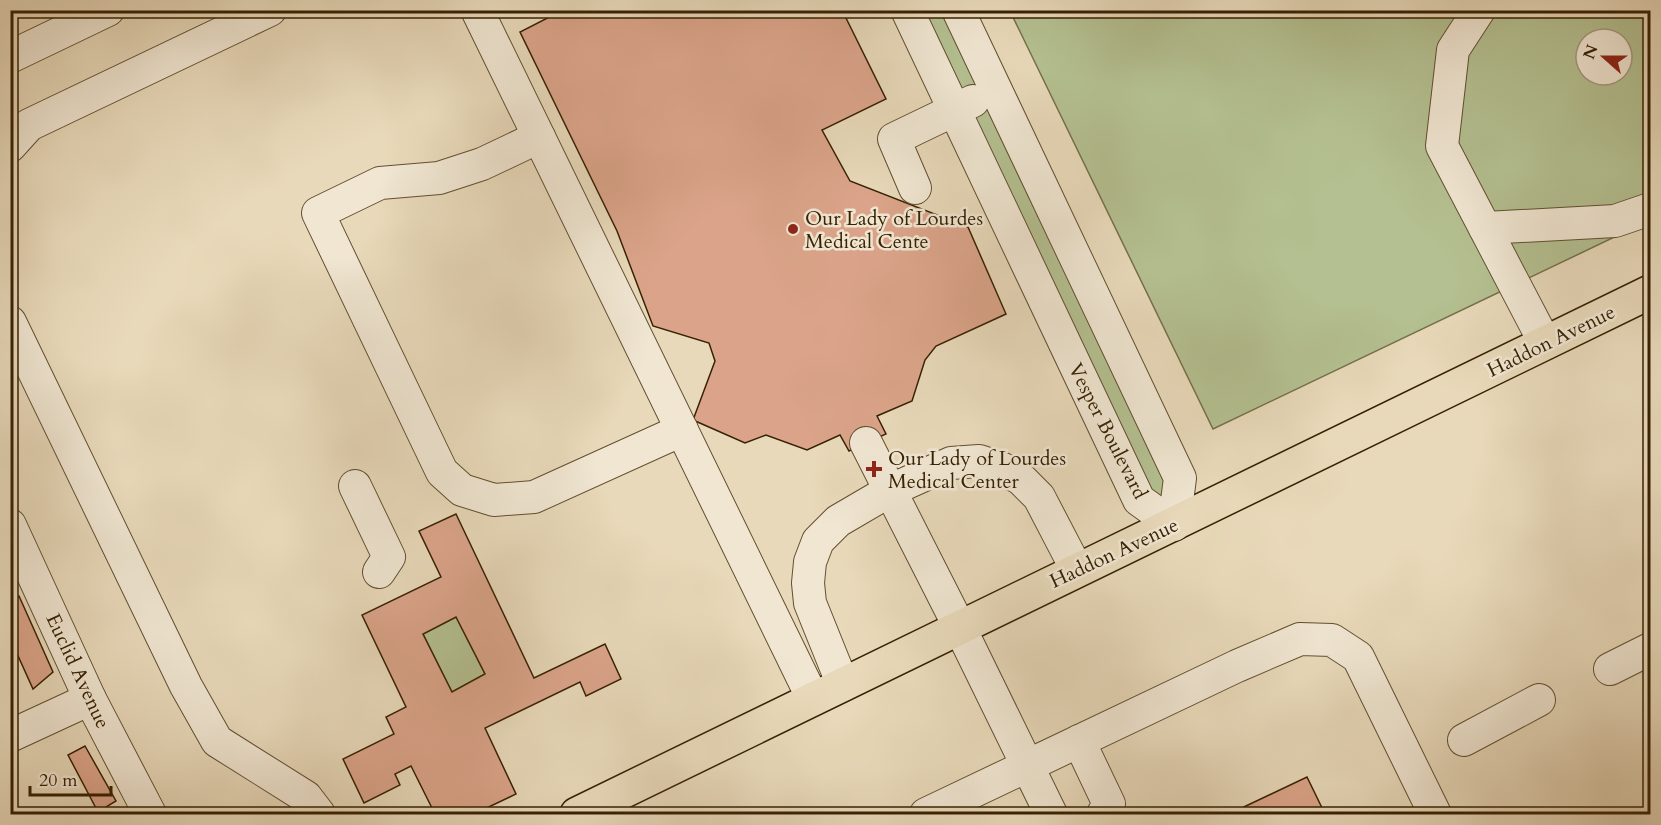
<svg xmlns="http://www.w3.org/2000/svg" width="1661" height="825" font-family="Cardo,serif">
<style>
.green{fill:#b4c091;stroke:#75704a;stroke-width:1.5;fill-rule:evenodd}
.building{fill:#dba48a;stroke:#362102;stroke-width:1.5;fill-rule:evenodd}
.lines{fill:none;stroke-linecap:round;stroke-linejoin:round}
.minor-casing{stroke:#624f30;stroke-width:34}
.major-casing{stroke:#362102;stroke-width:36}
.minor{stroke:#f0e6d2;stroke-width:32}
.major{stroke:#e8d9ba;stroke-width:33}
.poi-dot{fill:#8f2418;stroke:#f0e6d2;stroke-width:2}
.labels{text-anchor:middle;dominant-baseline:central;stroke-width:5;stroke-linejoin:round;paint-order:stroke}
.poi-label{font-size:20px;fill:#362102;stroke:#f0e6d2;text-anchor:start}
.street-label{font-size:20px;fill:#362102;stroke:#f0e6d2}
</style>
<rect width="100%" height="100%" fill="#e8d9ba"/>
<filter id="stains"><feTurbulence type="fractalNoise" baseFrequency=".00333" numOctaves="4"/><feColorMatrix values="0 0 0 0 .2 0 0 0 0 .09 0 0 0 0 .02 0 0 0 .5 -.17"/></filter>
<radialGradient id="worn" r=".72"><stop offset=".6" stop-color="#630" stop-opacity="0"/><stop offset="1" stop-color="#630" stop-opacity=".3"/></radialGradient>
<g class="green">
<polygon points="907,11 958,11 1180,478 1174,525 1139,500"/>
<path d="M1010,11h640v209l-437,209zM1586,39h36v36h-36z"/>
<polygon points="456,617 485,674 452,692 423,634"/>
</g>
<g class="building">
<polygon points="563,10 842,10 886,99 822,130 850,181 968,227 1006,314 936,346 925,360 912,401 877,416 886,434 849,451 840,435 807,450 766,435 745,443 693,420 715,361 709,343 653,326 617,231 520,32"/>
<path d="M456,514l78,164 71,-34 16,35 -35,17 -6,-14 -95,46 31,66 -42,20h-39l-24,-48 -16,8 5,11 -36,18 -21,-44 51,-25 -8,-17 20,-10 -44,-92 79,-38 -22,-46zM456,617l29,57 -33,18 -29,-58z"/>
<polygon points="19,596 53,672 33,689 10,638 10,602"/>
<polygon points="85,746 116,801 98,812 68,755"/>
<polygon points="1307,777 1325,814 1229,814"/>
</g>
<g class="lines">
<g class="minor-casing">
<g id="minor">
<polyline points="477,10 813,699"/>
<polyline points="907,10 1139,500 1174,525 1180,478 958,10"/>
<polyline points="1479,10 1453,50 1442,146 1545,343"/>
<polyline points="10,57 108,10"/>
<polyline points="539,137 482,164 439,178 380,183 318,213 442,472 462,490 494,500 534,497 682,430"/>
<polyline points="10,146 29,125 270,10"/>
<polyline points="915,188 894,139 973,101"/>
<polyline points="1485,228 1615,221 1650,209"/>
<polyline points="10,322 186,686 217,741 306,797 319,814"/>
<polyline points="866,443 960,628 1051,814"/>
<polyline points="355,486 389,557 379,572"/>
<polyline points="10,525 90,699 150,814"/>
<polyline points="1610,669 1650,649"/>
<polyline points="843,685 810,603 808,583 810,562 818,541 838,521 891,490 951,463 979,461 1003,469 1021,479 1039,497 1077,570"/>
<polyline points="10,736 90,699"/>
<polyline points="1464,740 1539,700"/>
<polyline points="1079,741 1109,804 1103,814"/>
<polyline points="926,814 1237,666 1300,639 1332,640 1358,657 1435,814"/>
</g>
</g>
<g class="major-casing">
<polyline id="major" points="577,814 1650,292"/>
</g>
<use href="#minor" class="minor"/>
<use href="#major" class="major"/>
</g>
<g class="poi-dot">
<circle cx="793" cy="229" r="6"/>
<path d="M871 460h6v6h6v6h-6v6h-6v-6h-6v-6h6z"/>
</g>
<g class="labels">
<g class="poi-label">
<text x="805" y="218">Our Lady of Lourdes<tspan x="805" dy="23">Medical Cente</tspan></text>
<text x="888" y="458">Our Lady of Lourdes<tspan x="888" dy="23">Medical Center</tspan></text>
</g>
<g class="street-label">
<text transform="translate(1551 341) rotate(-26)">Haddon Avenue</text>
<text transform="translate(1108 431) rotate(63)">Vesper Boulevard</text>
<text transform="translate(1114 553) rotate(-25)">Haddon Avenue</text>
<text transform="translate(78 671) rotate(65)">Euclid Avenue</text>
</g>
</g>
<rect width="1661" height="825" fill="none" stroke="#e8d9ba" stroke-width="36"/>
<rect x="12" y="12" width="1637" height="801" fill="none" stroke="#362102" stroke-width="3"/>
<rect x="18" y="18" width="1625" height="789" fill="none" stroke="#362102" stroke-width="1.5"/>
<g transform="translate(1604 57) rotate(291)"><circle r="28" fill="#f0e6d2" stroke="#a6977f" stroke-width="1.5"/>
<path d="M0-4.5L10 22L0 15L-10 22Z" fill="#8f2418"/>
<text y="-9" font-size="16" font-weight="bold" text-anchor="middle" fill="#362102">N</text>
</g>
<path d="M30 786v9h81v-9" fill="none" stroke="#362102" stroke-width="3"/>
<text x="39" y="786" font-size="18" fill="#362102" stroke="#f0e6d2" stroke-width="4.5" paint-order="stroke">20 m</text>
<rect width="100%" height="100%" filter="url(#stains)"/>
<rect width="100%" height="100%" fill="url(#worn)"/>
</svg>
